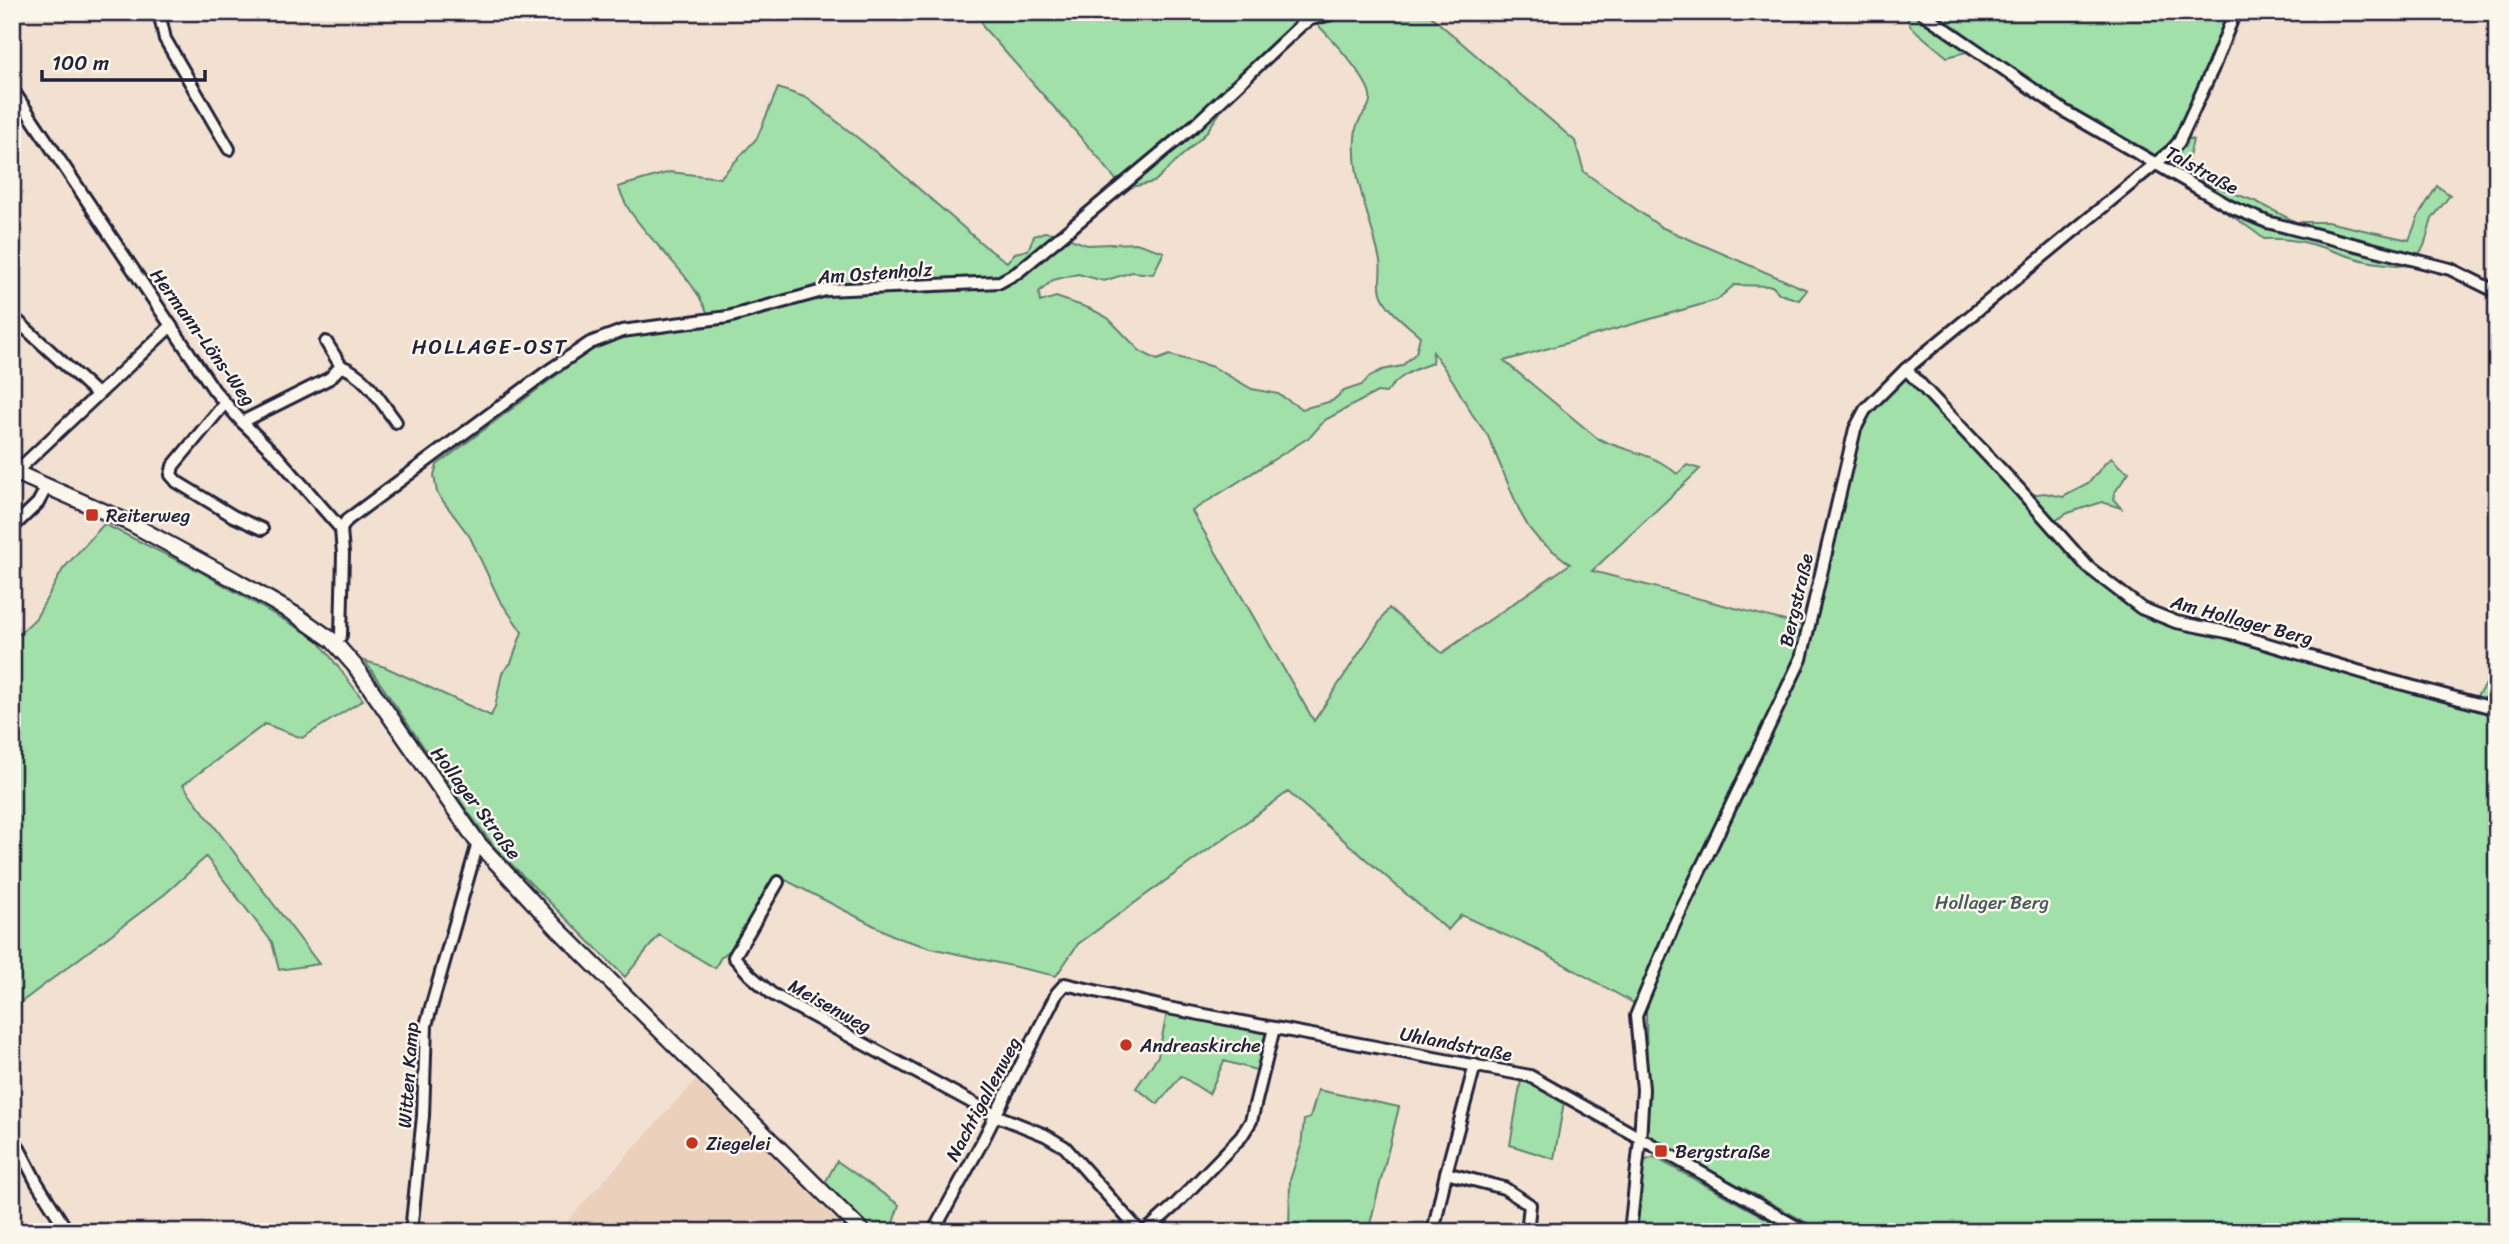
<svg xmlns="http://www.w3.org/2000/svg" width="2509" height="1244" font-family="Sriracha,sans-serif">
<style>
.built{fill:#ebd0bc}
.green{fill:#a1e0a9;stroke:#628172;stroke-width:2;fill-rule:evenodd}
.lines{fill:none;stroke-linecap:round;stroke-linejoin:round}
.minor-casing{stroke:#22223b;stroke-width:16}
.secondary-casing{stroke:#22223b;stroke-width:19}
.minor{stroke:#fbf7ec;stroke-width:10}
.secondary{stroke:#fbf7ec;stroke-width:14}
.poi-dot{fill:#c8321e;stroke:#fbf7ec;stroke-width:2.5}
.labels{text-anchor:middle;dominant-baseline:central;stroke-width:5;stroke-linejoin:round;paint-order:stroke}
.street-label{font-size:19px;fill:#22223b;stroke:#fbf7ec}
.poi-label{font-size:19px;fill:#22223b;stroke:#fbf7ec;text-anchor:start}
.park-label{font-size:19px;fill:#485b5c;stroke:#fbf7ec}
.neighbourhood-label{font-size:21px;letter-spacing:2px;fill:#22223b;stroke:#fbf7ec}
</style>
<rect width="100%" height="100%" fill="#f2e0d0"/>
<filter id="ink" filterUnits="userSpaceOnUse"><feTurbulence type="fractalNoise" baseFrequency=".0143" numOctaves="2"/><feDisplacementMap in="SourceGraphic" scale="14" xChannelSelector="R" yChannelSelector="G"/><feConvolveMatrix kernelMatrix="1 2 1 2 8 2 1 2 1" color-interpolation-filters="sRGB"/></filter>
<g filter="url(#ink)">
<polygon class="built" points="696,1080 848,1232 557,1232"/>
<g class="green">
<path d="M980,12h446l149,129 9,31 77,55 146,63 -8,10 -19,-6 -8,-8 -38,-1 -17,15 -213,61 93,77c30,15 54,13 80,36l10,-9 13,4 -108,102 216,56 47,-198 51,-60 119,127 19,-3 19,4 25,-13 18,-22 6,-4 7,8 10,6 -14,20 -1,8 7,8 -19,-6 -34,11 -18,11 38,43 53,41 331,95 13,-18 12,-9v556h-673l-176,-96 -2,-126 -106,-59 -79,-36 -13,15 -160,-138 -210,152 -22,32 -125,-28 -33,-10 -122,-63 -43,73 -12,9 -6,11 -56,-33 -34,42 -129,-128 -28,-37 -103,-151 20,6 106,49 4,-9 7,-34 9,-10 11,-31 -23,-33 -29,-62 -33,-44 -3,-18 3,-10 157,-118 26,-9 92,-13c-15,-48 -55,-74 -82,-114 -5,-7 -8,-16 -12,-24l52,-15 50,6 37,-40 21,-50 29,10 80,63 100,87 20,14 8,-9 13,-3 6,-14 10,-4 10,1 33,12 49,-2 28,9 -11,22 -21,-2 -28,9 -26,-7 -25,6 -14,12 1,10 16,-5 35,12 17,9 32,33 17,9 13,-5 43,12 39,22 26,5 24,15 30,-8 12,-10 18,-6 8,-9 12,-6 20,-4 14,-13 4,-17c-12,-11 -34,-26 -39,-43 -3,-10 1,-22 -1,-32 -9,-44 -31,-86 -24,-132 2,-14 19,-21 13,-38 -8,-21 -41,-56 -57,-72l-86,76 -5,16 -16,23 -51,48 -31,7 -25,-32 -115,-130zM1433,352l20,29 19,33 16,22 32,76 9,16 10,12 31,24 -128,89 -53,-45 -75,113 -122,-210 119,-75 14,-16 52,-28 9,1c12,-17 27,-23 46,-30z"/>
<path d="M1905,12h330l-53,124 11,4 -6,25 20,18 50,19 39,20h31l82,18 10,-25 18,-29 13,9 -18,24 -8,27 -13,20c-15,-1 -30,-2 -45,-5 -40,-10 -58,-24 -102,-22 -34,-28 -75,-46 -109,-74l-181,-115 -27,7 -36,-30z"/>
<polygon points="104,524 199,571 317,639 363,700 302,738 265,724 183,785 319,964 279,970 272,942 206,857 165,894 12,1009 12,641 36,618 63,569"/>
<polygon points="1168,1008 1274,1028 1263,1072 1224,1061 1209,1094 1181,1076 1158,1104 1136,1088 1158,1056"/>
<polygon points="1522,1074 1565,1096 1554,1159 1510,1145"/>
<polygon points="1318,1090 1399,1107 1368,1232 1289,1232 1290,1180 1301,1146 1304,1120 1310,1118"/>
<polygon points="1654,1157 1791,1232 1636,1232 1644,1161"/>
<polygon points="837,1161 899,1205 893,1223 887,1232 863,1232 821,1190"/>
</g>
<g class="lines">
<g class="minor-casing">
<g id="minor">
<polyline points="159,12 165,39 229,149"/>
<polyline points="1921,12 2066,112 2231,207 2267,222 2450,269 2497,292"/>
<polyline points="12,89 214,390 242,422 277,456 341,529 343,554 341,635 336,644"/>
<polyline points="12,316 97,394"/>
<path d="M341,366c26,10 39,35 55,56"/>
<polyline points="1906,369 2020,490 2088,567 2141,608 2176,622 2227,632 2388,680 2497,709"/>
<polyline points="225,403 173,466 171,475 177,482 233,516 262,529"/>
<polyline points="242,422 330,378 341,366 326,342"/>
<polyline points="18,473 22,466 171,326"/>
<polyline points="12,528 38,503 47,486"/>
<polyline points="341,529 347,520 544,374 590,343 622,331 728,317 826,290 1000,282 1018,272 1196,124 1301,25 1311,19 1340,12"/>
<polyline points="778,882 734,957 750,975 772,994 995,1115 1045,1135 1065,1147 1140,1232"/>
<polyline points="12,1135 37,1183 68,1232"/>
<polyline points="1446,1173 1504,1188 1530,1205 1527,1232"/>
<polyline points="411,1232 423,1116 426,1025 478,843"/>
<polyline points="933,1232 981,1144 1057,993 1065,984 1168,1008 1530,1076 1806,1232"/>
<polyline points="1145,1232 1175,1205 1241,1137 1251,1121 1274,1028"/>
<polyline points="1433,1232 1446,1173 1475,1065"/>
<polyline points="1630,1232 1640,1140 1643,1089 1636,1016 1673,927 1801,659 1855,429 1865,410 1906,369 2172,150 2179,142 2212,70 2235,12"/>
</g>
</g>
<g class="secondary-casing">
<polyline id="secondary" points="12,471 130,523 235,580 296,615 332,640 355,666 478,843 557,928 863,1232"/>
</g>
<use href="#minor" class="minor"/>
<use href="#secondary" class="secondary"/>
</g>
</g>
<g class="poi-dot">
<rect x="85" y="508" width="14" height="14" rx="3.5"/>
<circle cx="1126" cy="1045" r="7"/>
<circle cx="692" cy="1143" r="7"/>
<rect x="1654" y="1144" width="14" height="14" rx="3.5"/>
</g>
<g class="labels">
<g class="street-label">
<text transform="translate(2202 170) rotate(29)">Talstraße</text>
<text transform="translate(875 273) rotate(-4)">Am Ostenholz</text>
<text transform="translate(203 337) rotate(54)">Hermann-Löns-Weg</text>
<text transform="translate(1796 600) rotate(-77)">Bergstraße</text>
<text transform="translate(2242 620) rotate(15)">Am Hollager Berg</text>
<text transform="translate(476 803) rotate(53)">Hollager Straße</text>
<text transform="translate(830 1006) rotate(29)">Meisenweg</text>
<text transform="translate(1456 1044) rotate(11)">Uhlandstraße</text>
<text transform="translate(408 1075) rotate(-86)">Witten Kamp</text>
<text transform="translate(983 1099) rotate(-62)">Nachtigallenweg</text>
</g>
<g class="poi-label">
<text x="106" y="515">Reiterweg</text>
<text x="1140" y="1045">Andreaskirche</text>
<text x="706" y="1143">Ziegelei</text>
<text x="1675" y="1151">Bergstraße</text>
</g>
<g class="park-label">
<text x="1992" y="902">Hollager Berg</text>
</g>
<g class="neighbourhood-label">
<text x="490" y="347">HOLLAGE-OST</text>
</g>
</g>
<rect width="2509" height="1244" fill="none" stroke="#fbf7ec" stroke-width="42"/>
<rect x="21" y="21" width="2467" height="1202" fill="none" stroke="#22223b" stroke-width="2.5" filter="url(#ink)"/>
<path d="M42 70v10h163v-10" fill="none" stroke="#22223b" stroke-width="3.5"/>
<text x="52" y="70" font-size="21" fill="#22223b" stroke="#fbf7ec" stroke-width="5" paint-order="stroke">100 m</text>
</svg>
